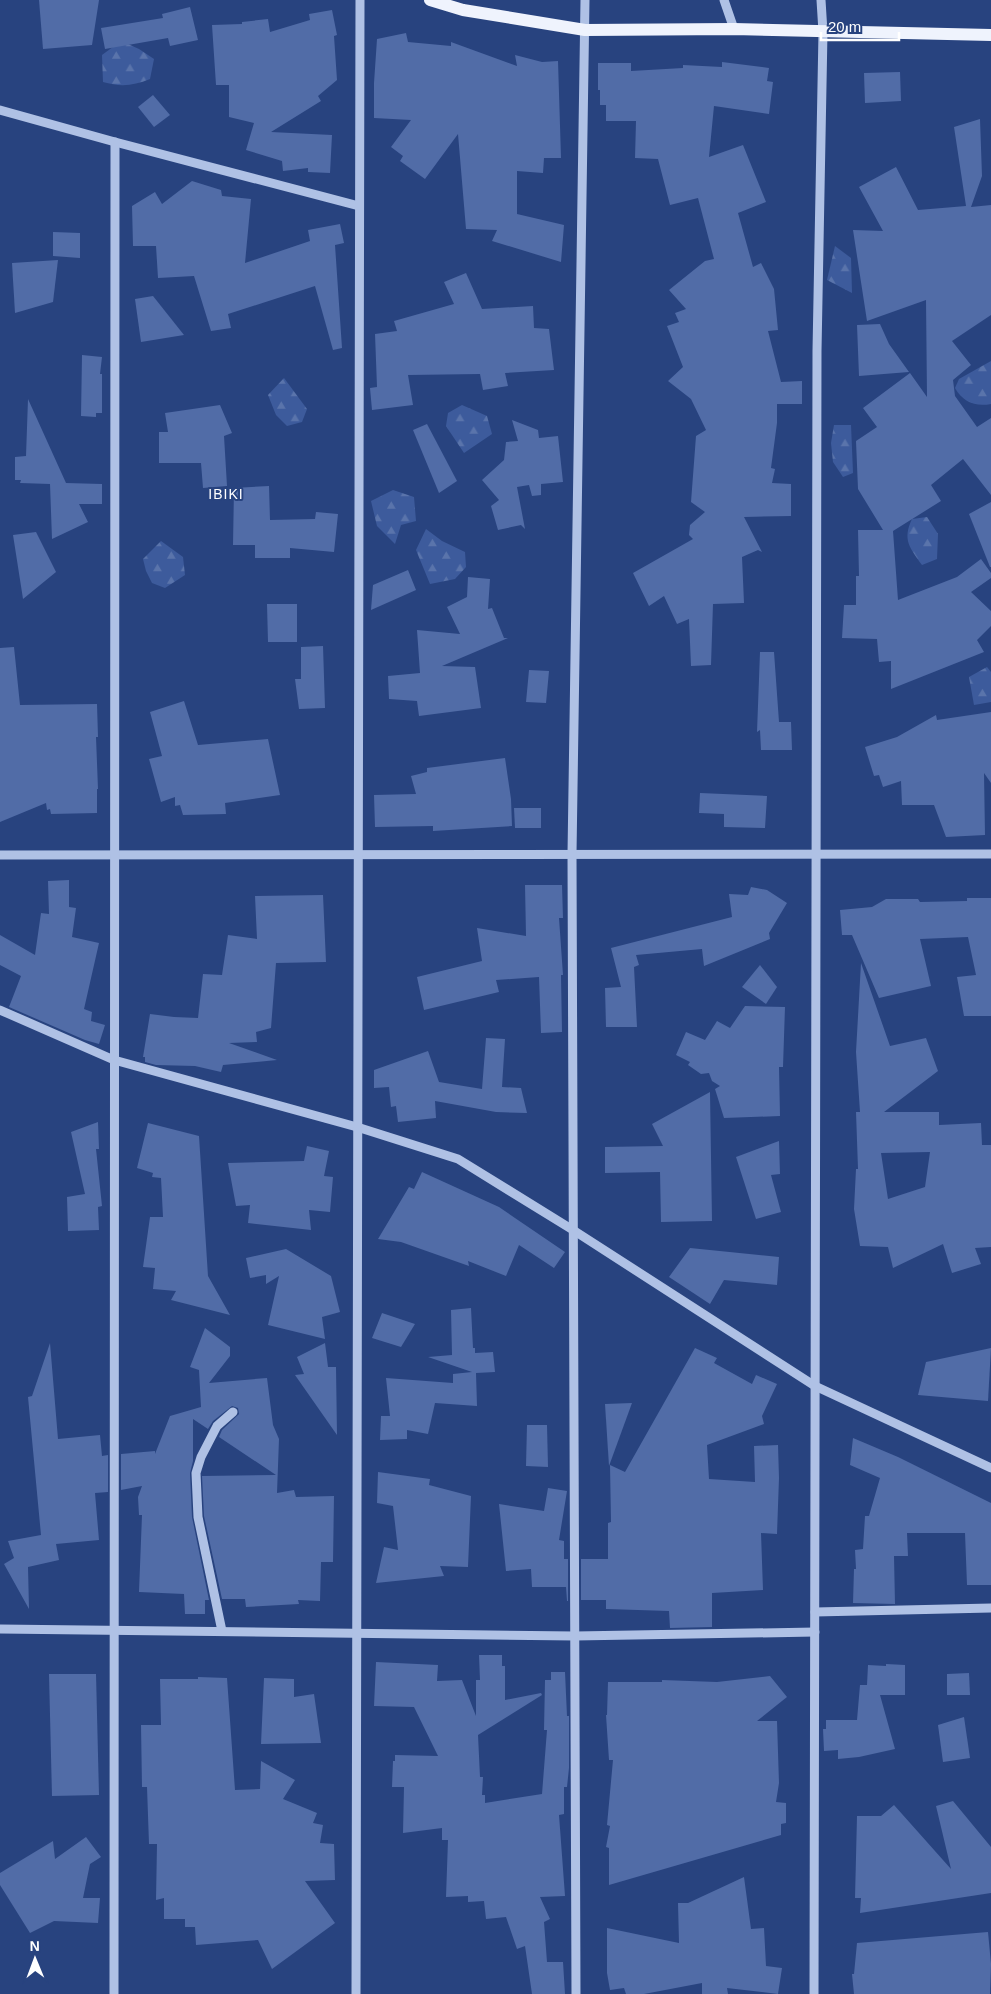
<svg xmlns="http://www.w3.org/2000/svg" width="991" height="1994" font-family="Arial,sans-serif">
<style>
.forest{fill:url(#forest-firs)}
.building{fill:#516ca7;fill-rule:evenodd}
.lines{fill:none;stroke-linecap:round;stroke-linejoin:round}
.minor{stroke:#afc1e5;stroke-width:9}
.major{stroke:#eff3fd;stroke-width:12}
.labels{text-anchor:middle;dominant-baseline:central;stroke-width:4;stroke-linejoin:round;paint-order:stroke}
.neighbourhood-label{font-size:14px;letter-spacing:1px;fill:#fff;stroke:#28437f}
</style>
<defs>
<pattern id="forest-firs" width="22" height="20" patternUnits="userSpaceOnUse" patternTransform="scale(1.25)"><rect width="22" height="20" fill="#3d5b9c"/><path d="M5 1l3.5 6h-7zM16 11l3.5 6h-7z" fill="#5a74ab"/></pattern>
</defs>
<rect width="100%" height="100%" fill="#28437f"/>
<g class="forest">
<path d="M121,41l18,8 15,10 -4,20c-17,7 -30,8 -47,3l-1,-27z"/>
<polygon points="835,246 851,258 852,293 827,280"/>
<path d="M991,361v43c-16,3 -28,-2 -36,-16l4,-9z"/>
<polygon points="284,378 307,409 302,422 287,426 276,415 268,395"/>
<polygon points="462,405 487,416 492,434 464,453 446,426 448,413"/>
<polygon points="834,425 851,425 853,473 843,477 833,462 831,443"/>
<polygon points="393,490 414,497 416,521 401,525 395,544 377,526 371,501"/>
<path d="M927,517l11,17 -1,25 -15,6c-12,-17 -20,-25 -10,-46z"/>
<polygon points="426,529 442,541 465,552 466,567 455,579 430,584 416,550"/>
<polygon points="161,541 183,557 185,575 165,588 152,583 146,571 143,559"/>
<polygon points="987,667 991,672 991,702 974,705 969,677"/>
</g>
<g class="building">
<polygon points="39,0 99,0 92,45 43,49"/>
<polygon points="190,7 198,40 170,46 168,38 105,49 101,28 163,18 162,14"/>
<polygon points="332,10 337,35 334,36 337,80 318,96 321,101 271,132 332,135 330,173 308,172 308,168 283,171 282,161 246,150 254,123 229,117 229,85 216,85 212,25 242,24 242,22 268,19 270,32 310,20 309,14"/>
<polygon points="406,33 408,42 451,46 451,42 517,66 515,55 542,62 558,61 561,158 544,158 543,173 517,171 517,214 564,225 561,262 492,241 497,230 466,229 458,134 425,179 400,161 403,156 391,147 411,120 374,118 374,83 377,39"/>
<polygon points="722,62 769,68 767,81 773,82 769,114 714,106 709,157 743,145 766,202 738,213 753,267 761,263 774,289 778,330 768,331 781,382 802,381 802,404 777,404 777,423 771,468 775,469 772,483 791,484 791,516 744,517 762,552 758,550 742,557 744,603 713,604 711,665 691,666 689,619 677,624 664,596 649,606 633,573 693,539 689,535 690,525 705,512 691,502 696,436 706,430 691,399 668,381 683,367 667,326 679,322 675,313 686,309 669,290 705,261 714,259 698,198 670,205 658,159 635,158 636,121 606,121 606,105 600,105 600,90 598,90 598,63 631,63 631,71 683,68 683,65 722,67"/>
<polygon points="900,72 901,101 865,103 864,73"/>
<polygon points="153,95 170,115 154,127 138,107"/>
<polygon points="980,119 982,176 971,207 991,205 991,315 952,341 971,365 953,380 955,396 977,427 991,418 991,495 963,459 931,485 941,501 893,531 898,600 957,577 981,559 991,573 991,578 971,592 991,611 991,626 977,640 984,652 891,689 891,661 879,662 877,639 842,638 844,605 856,605 856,576 859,576 858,530 883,530 858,489 856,441 877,427 863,408 910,373 927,397 926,300 867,321 853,230 883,231 859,187 896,167 918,210 966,206 954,127"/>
<polygon points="192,181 221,190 222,196 251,199 245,263 310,241 308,230 340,224 344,243 335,245 342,348 333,350 315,286 228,314 231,328 211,331 194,276 158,278 156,246 133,246 132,206 155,192 162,204"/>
<polygon points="53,232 80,233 80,258 53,256"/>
<polygon points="58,260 53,302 15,313 12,263"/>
<polygon points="466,273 482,309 533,306 534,328 549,329 554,370 505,373 508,386 483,390 480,374 408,375 413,405 372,410 370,388 377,387 375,334 397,331 394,321 454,304 444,282"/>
<polygon points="153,296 184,335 141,342 135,299"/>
<polygon points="880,324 889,344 909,372 859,376 857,325"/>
<polygon points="82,355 102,357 100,374 102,374 102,413 96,413 96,417 81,416"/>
<polygon points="28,399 66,483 102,484 102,504 79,504 88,522 52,539 50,484 20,483 21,480 15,480 15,457 26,456"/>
<polygon points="220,405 232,433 224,436 227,486 203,488 201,463 159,463 159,432 168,432 165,413"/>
<polygon points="512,420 538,430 539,438 558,436 563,482 541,484 541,495 532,496 529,485 517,487 525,529 521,525 498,530 491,506 499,500 482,480 504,460 506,442 518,441"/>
<polygon points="427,424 457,481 439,493 413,430"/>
<polygon points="269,486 270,520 315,519 316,512 338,514 334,552 290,548 290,558 255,558 255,545 233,545 234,488"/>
<polygon points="991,502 991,567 990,567 969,514"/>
<polygon points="36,532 56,572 23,599 13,535"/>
<polygon points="408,570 416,590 371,610 373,585"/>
<polygon points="468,577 490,579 488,609 492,608 504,638 508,638 442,666 475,667 481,708 419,716 417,701 389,699 388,676 420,673 417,630 460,634 447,607 467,597"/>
<polygon points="267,604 297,604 297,642 268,642"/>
<polygon points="323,646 325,708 299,709 295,679 301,679 301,647"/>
<polygon points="14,647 20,705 97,704 98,737 96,737 98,789 97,789 97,813 51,814 50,809 47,810 46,803 0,822 0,648"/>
<polygon points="760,652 774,652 779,722 791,722 792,750 761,750 760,730 757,732"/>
<polygon points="529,670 549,671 546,703 526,702"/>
<polygon points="184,701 198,745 268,739 280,795 225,803 226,814 183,815 180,805 175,806 175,797 161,802 149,759 162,756 150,712"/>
<polygon points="991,712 991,783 984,773 985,835 946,837 934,805 902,805 901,781 883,787 879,775 874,776 865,747 897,737 936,715 937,720"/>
<polygon points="505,758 511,799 512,826 433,831 433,826 375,827 374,795 416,794 411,776 427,772 427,768"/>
<polygon points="700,793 767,796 765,828 724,827 724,814 699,813"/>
<polygon points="514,808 541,808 541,828 515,828"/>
<polygon points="69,880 69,907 76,908 72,937 99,943 84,1009 92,1012 91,1021 105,1025 99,1044 85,1040 9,1007 21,976 0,965 0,935 35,955 41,913 49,914 48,881"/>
<polygon points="525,885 562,885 563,918 559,918 563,975 561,975 562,1032 541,1033 539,977 496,980 499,992 424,1010 417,977 482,961 477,928 526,936"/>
<polygon points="751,887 767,890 787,903 769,933 770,939 704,966 702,949 636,955 639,965 634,967 637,1027 606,1027 605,988 621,987 611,948 732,917 729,894 748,895"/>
<polygon points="323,895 326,962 276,963 271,1028 256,1032 257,1042 229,1043 277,1060 223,1065 221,1072 195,1066 156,1065 145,1062 145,1057 143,1057 150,1014 174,1017 198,1018 203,974 222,975 228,935 257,939 255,896"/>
<polygon points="967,898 991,898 991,1016 964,1016 957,977 976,975 968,937 920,939 931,986 879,998 852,935 842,935 840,910 872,907 886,899 918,899 920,902 967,901"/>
<path d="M861,963l29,83 36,-8 12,33 -54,41h55v13l42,-2 1,22h9v102l-16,1 6,16 -29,9 -9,-29 -50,24 -5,-21 -28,-1 -6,-37 2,-40h2l-2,-57h4l-4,-60zM930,1152l-5,35 -37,12 -7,-46z"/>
<polygon points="760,965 777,987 766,1004 742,987"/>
<polygon points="745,1006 785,1007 783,1067 779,1067 780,1116 724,1118 715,1089 720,1086 712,1081 709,1073 701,1074 688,1065 690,1062 676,1055 686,1032 705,1040 717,1021 730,1028"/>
<polygon points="486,1038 505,1039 502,1087 521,1088 527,1113 496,1112 435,1101 436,1118 398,1122 396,1106 391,1107 389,1087 374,1088 374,1070 428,1051 439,1082 482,1089"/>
<polygon points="710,1092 712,1221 661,1222 660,1172 605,1173 605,1147 663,1146 652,1124"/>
<polygon points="98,1122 99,1149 96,1149 102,1206 98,1207 99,1230 68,1231 67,1197 85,1194 71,1132"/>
<polygon points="148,1123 199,1136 208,1276 230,1315 171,1300 176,1291 153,1289 155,1268 143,1267 150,1217 163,1217 161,1178 152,1177 153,1173 137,1168"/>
<polygon points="779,1141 780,1174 771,1175 781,1212 756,1219 736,1157"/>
<polygon points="307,1146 329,1151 324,1176 333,1177 330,1212 309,1210 311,1230 248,1223 250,1205 236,1206 228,1163 304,1161"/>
<polygon points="422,1172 499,1207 565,1252 554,1268 519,1245 506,1276 468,1261 469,1266 401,1242 378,1239 409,1187 414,1189"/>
<polygon points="690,1248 779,1257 777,1285 724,1280 710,1304 669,1277"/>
<polygon points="286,1249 331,1276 340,1312 322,1317 325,1339 268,1325 279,1276 266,1284 266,1275 250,1278 246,1258"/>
<polygon points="471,1308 473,1348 475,1348 475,1353 493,1352 495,1372 476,1373 477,1406 435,1403 428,1434 407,1430 407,1439 380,1440 381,1416 390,1416 386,1378 453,1383 453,1374 472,1372 428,1357 452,1355 451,1310"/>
<polygon points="382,1313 415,1324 401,1347 372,1338"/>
<polygon points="205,1328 230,1347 230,1356 209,1383 267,1378 273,1425 279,1439 277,1493 294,1490 296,1497 334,1496 333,1562 321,1562 320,1601 298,1600 299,1604 246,1607 245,1599 222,1599 204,1516 202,1476 276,1475 219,1437 222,1430 239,1414 238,1408 232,1406 213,1421 208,1429 193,1419 193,1461 190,1473 192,1517 209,1600 205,1600 205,1614 185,1614 184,1594 139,1592 142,1515 139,1515 138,1497 142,1486 121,1490 121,1454 155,1451 155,1454 170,1416 201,1407 199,1370 190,1367"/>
<polygon points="50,1343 58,1439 100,1435 102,1456 108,1455 108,1492 95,1493 99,1540 56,1544 59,1560 28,1567 29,1609 4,1564 14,1558 8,1541 41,1535 28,1397 32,1396"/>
<polygon points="325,1343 328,1367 336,1367 337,1435 295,1375 304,1374 297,1357"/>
<polygon points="695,1348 717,1358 714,1363 752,1384 756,1375 777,1384 762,1416 764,1424 707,1445 709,1479 755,1482 754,1446 778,1445 779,1478 777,1534 761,1533 763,1590 712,1593 712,1627 670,1628 669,1611 606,1609 606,1600 581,1600 581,1559 608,1559 608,1523 611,1522 610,1465 625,1472"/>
<polygon points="991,1348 988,1401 918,1395 926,1362"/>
<polygon points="632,1403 609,1466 605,1404"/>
<polygon points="527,1425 547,1425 548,1467 526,1466"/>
<polygon points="853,1438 898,1457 991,1503 991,1585 967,1585 965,1533 907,1533 908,1556 894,1556 895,1604 853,1603 854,1569 856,1569 855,1550 863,1549 865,1516 869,1516 880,1478 850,1465"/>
<polygon points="378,1472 430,1479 429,1485 471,1496 468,1567 440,1566 444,1576 376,1583 384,1547 398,1550 393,1506 377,1503"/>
<polygon points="548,1488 567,1491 559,1540 564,1541 564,1559 568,1559 568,1601 567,1601 566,1587 532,1587 531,1569 506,1571 499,1504 544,1511"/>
<polygon points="479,1655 502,1655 502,1666 505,1666 505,1700 541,1693 542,1695 478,1735 480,1777 483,1777 482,1795 485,1795 485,1803 542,1794 547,1730 544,1730 545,1680 551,1680 551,1672 565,1672 567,1716 569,1716 569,1768 567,1787 564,1787 564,1814 559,1815 565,1896 540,1897 550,1919 544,1922 547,1962 563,1962 565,1994 532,1994 525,1946 517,1949 506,1917 486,1919 484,1901 468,1902 468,1896 446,1897 448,1840 442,1840 442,1828 403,1833 404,1787 392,1787 393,1761 395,1761 395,1755 438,1756 414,1707 374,1706 376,1662 438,1665 437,1681 462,1680 476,1716 476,1680 480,1680"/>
<polygon points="886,1664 905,1665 905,1695 880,1695 895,1749 859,1757 838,1759 838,1750 824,1751 823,1729 826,1729 826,1720 857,1720 860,1685 867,1685 868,1665 886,1666"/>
<polygon points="969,1673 970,1695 947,1695 947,1674"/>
<polygon points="49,1674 96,1674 99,1795 52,1796"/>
<polygon points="770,1676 787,1697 757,1721 777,1721 779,1783 776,1802 786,1803 786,1823 781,1824 781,1835 609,1885 609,1848 606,1847 610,1826 607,1825 613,1760 609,1760 606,1715 607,1715 608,1682 662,1682 662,1680 717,1682"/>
<polygon points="198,1677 227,1678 235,1790 260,1789 261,1761 295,1780 283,1799 317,1813 313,1823 323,1825 320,1843 334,1844 335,1880 305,1881 335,1923 272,1969 258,1940 196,1945 195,1927 185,1927 185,1919 164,1919 164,1898 156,1900 157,1844 149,1844 147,1787 142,1787 141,1725 161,1725 160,1679 198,1679"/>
<polygon points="264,1678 294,1679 294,1697 314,1694 321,1743 261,1744"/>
<polygon points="964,1717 970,1758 943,1762 938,1725"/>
<polygon points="953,1801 991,1847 991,1893 860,1913 861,1898 855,1898 857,1816 881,1816 894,1805 951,1869 936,1806"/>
<polygon points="86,1837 101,1857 90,1864 83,1898 100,1898 98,1923 54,1921 30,1933 0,1885 0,1873 53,1841 55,1859"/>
<polygon points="744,1877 751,1929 764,1928 766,1966 782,1968 778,1994 727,1988 728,1994 702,1994 702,1983 644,1994 626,1994 624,1988 610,1990 607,1973 607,1928 679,1943 678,1903 688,1903"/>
<polygon points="988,1932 991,1964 990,1994 854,1994 852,1974 854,1974 857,1943"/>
</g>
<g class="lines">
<g class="minor">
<polyline points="724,0 734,29"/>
<polyline points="0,110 115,142 359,206"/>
<polyline points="0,855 991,854"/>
<polyline points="0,1010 114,1060 357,1127 458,1159 573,1230 815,1386 991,1468"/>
<polyline points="815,1612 991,1608"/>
<polyline points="0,1629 575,1636 815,1632"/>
<polyline points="222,1631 198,1517 196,1473 201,1457 217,1426 233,1412"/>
<polyline points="114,1994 115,142"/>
<polyline points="356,1994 360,0"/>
<polyline points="576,1994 572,854 585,0"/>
<polyline points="814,1994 817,351 823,32 821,0"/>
</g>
<polyline class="major" points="430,0 463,10 585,30 734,29 991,35"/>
</g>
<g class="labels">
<g class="neighbourhood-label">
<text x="226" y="494">IBIKI</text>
</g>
</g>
<g transform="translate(35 1959) rotate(359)" stroke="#28437f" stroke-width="4" paint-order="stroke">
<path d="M0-4L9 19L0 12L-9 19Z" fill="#ffffff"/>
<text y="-8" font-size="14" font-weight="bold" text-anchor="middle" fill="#ffffff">N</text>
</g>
<path d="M821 32v8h78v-8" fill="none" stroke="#ffffff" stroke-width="2.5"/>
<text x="828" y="32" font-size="15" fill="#ffffff" stroke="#28437f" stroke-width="4" paint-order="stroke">20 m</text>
</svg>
